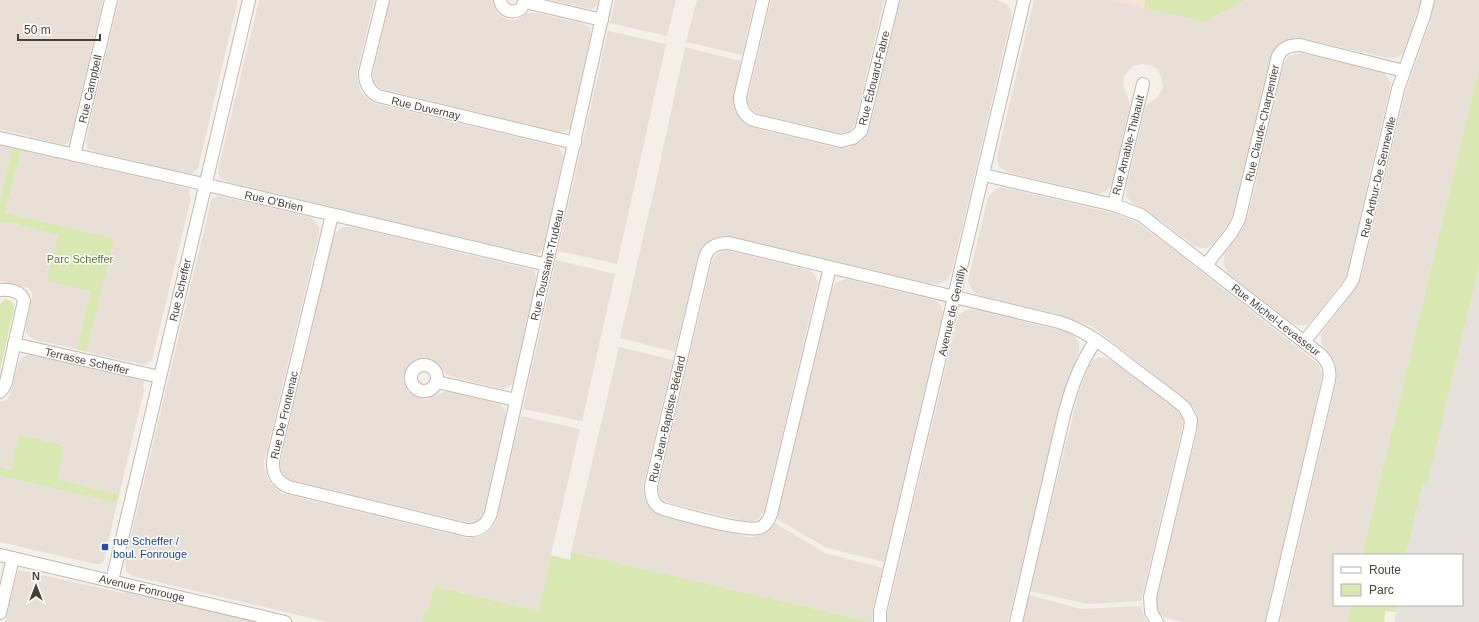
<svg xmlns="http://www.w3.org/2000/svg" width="1479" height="622" font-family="Helvetica,sans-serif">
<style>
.residential{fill:#e8e0d7}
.commercial{fill:#f5e2d5}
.industrial{fill:#e7e1de}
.green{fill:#d9e7b3}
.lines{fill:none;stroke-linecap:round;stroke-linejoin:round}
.minor-casing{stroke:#c3b8af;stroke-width:14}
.minor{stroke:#fff;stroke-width:12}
.transit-dot{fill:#1a4fb4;stroke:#fff;stroke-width:1.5}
.labels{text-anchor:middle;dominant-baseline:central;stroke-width:3;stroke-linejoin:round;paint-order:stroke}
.street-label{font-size:11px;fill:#483f38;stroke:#fff}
.park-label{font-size:11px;fill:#56792b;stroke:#fff}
.transit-label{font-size:11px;fill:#164399;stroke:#fff;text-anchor:start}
</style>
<rect width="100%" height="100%" fill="#f4efe9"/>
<g class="residential">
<polygon points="0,0 103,0 71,137 69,141 66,144 59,144 0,129"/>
<polygon points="119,0 238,0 198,168 192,174 95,152 87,148 86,140"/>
<polygon points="259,0 374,0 357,73 358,82 361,92 369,100 377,104 558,147 562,152 563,158 545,240 542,250 538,254 527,253 227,182 221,179 218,174 218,170"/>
<polygon points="390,0 493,0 496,12 502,17 510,20 516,20 529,13 537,13 584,24 588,26 591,29 591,34 570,128 566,131 558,132 394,92 382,89 377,85 374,81 373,74"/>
<polygon points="551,0 598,0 597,4 594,8 590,9"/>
<polygon points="615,0 676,0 667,36 610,23"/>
<polygon points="697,0 755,0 742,55 686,42"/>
<polygon points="771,0 884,0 855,124 849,131 844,133 836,132 760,114 755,112 751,108 748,103 748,97"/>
<polygon points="900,0 996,0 1004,3 1007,5 1010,9 1012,15 952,271 947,280 939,284 931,284 734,237 723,236 714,238 707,242 699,252 675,352 620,338 657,177 685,47 741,61 733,100 735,111 745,124 754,128 833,147 847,148 860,142 868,132 870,126"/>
<polygon points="1034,0 1111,0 1205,22 1245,0 1421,0 1404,52 1400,56 1394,58 1387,58 1302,38 1294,38 1286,41 1274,51 1270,59 1233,213 1225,229 1214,243 1208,248 1201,248 1194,246 1162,221 1146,210 1132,203 1126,196 1126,188 1145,109 1148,104 1158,97 1163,88 1161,76 1157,69 1150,65 1142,64 1135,65 1130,69 1124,77 1123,86 1129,99 1130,108 1112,184 1106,191 1101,193 1093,193 1007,172 1000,167 997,161 997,156"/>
<polygon points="1435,0 1479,0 1479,68 1362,555 1334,555 1334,605 1351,605 1347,622 1280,622 1337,379 1337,370 1334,361 1322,345 1321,334 1354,290 1362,274 1405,94 1430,22"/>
<polygon points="608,31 666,44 617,264 558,251"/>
<polygon points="1300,53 1381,72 1387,76 1391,84 1347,274 1341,283 1314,318 1309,323 1302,326 1292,323 1228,273 1223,263 1225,253 1240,233 1248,216 1284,63 1289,56"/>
<polygon points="0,145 12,148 0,198"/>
<polygon points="21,150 186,188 190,190 189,192 191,198 152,360 145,365 86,352 113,238 5,213"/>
<polygon points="1002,187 1113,213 1136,222 1165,243 1318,364 1322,373 1321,382 1265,622 1184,622 1167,618 1159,613 1156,602 1198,428 1197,414 1193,406 1184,398 1093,327 1058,314 981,296 973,292 968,281 988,197 996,189"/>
<polygon points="220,196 309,217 314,220 319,228 319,233 265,459 264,467 266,474 270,483 281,493 467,538 480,536 488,532 494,526 497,518 521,416 580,429 538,611 434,586 429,610 425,609 422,622 328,622 132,576 126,571 125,561 211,201 212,198"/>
<polygon points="8,222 58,235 90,291 77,349 35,340 30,337 26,332 26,326 32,297 32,292 28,288 0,281 0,224"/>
<polygon points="343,227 353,227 533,270 535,272 536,280 513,382 510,386 502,389 452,377 446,374 438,363 432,359 426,358 418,359 411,363 404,374 403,380 408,392 419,398 427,399 447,391 500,404 505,410 505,418 484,512 477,521 467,522 291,480 285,477 281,472 280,466 281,459 334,235 338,231"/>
<polygon points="724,251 730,251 809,270 814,274 818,282 764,512 758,519 750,522 669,503 661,498 658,489 712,261 718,253"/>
<polygon points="556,260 615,274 582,421 523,409"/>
<polygon points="846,279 935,300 940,305 943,312 884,562 827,548 777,519 832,290 836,283"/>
<polygon points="971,309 1064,331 1073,335 1079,343 1079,351 1063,394 1008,622 887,622 887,615 957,320 960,314 966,310"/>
<polygon points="619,347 673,360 643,487 644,497 653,510 662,517 747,537 753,537 763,534 771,528 775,523 825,553 883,568 873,607 872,622 571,552"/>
<polygon points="26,355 32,355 142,380 145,382 143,383 144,390 119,495 57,479 64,445 11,470 0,467 0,402 7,400 10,395 18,364 21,359"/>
<polygon points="1103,357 1111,360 1177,411 1182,417 1183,424 1141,601 1088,604 1030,591 1078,395 1090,363 1096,358"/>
<polygon points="0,476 117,503 104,560 103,562 100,564 95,564 0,542"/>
<polygon points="20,570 123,593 127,592 138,593 261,622 5,622 17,572"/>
<polygon points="1029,595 1081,609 1141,606 1144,616 1147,622 1023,622"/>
</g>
<polygon class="commercial" points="1111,0 1145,0 1144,8"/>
<polygon class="industrial" points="1479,266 1479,622 1394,622 1398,605 1462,605 1462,555 1406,555 1423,484 1427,484"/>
<g class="green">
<polygon points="1145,0 1245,0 1205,22 1144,8"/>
<polygon points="1479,68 1479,266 1427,485 1423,484 1406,555 1362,555"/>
<polygon points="12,148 21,150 5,213 114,238 86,352 77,349 90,291 47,281 58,235 8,222 0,224 0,198"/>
<path d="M6,299c6,1 8,4 8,10l-14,61v-65l3,-5z"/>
<polygon points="19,435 65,446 57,479 119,495 117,503 0,476 0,467 11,470"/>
<polygon points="571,552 872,622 422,622 425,609 429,609 434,586 538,611 551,555 570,560"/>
<polygon points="1351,605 1398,605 1396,612 1386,611 1384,622 1347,622"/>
</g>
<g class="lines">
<g class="minor-casing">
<g id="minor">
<path d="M383,0l-18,73c0,11 4,18 13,23l197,47"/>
<path d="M500,0c2,11 12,14 21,9l4,-9"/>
<path d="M763,0l-23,97c0,10 4,18 13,23l88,21 12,-3 8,-7 32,-131"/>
<polyline points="525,2 602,20"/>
<polyline points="0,138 186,180 547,265"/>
<polyline points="74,155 111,0"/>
<path d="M984,175l130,30 27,10 180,140c7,7 10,14 8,25l-57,242"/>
<polyline points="1114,205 1143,84"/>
<path d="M332,215l-58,240c-3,15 0,26 15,32l178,43c12,1 20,-5 24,-17l115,-513"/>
<path d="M1206,265l26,-33 7,-13 39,-163c5,-9 12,-11 22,-11l104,26"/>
<path d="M830,267l-59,247c-2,6 -6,12 -12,14 -14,4 -78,-14 -96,-19 -10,-4 -12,-12 -12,-23l54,-229c4,-11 12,-14 24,-14l330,79c30,9 53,30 78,49 16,12 33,24 48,37l6,12 -1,9 -40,168 1,15 6,10"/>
<path d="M0,290c9,-1 22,1 24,11l-18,81 -2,5 -4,5"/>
<polyline points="1304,342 1348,287 1353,279 1398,89 1424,16 1428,0"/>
<polyline points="14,344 160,377"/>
<circle cx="424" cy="378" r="13"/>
<polyline points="437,382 516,400"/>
<polyline points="0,555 285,622"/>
<polyline points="112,581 249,0"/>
<polyline points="0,613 13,558"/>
<polyline points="880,622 880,611 1024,0"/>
<path d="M1016,622l48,-207c8,-29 15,-50 32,-75"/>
</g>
</g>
<use href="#minor" class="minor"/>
</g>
<rect class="transit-dot" x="101" y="543" width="8" height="8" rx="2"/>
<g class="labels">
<g class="street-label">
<text transform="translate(874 78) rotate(-76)">Rue Édouard-Fabre</text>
<text transform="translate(90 89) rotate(-77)">Rue Campbell</text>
<text transform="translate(426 108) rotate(13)">Rue Duvernay</text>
<text transform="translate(1262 123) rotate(-77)">Rue Claude-Charpentier</text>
<text transform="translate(1128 145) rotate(-76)">Rue Amable-Thibault</text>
<text transform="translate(1378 177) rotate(-77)">Rue Arthur-De Senneville</text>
<text transform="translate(274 201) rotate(13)">Rue O'Brien</text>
<text transform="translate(547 265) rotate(-77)">Rue Toussaint-Trudeau</text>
<text transform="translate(180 290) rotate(-77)">Rue Scheffer</text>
<text transform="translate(952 311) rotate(-77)">Avenue de Gentilly</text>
<text transform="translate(1276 320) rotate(38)">Rue Michel-Levasseur</text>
<text transform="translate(87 361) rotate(13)">Terrasse Scheffer</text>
<text transform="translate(284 415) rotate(-77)">Rue De Frontenac</text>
<text transform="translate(667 419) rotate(-77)">Rue Jean-Baptiste-Bédard</text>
<text transform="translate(142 588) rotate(13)">Avenue Fonrouge</text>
</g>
<g class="park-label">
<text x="80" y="259">Parc Scheffer</text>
</g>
<g class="transit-label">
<text x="113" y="541">rue Scheffer /<tspan x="113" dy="13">boul. Fonrouge</tspan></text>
</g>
</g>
<rect x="1333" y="554" width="130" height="52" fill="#ffffff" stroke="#b6b2af"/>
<rect x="1341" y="567" width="20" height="6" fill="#ffffff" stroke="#b6b2af"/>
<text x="1369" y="574" font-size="12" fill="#483f38">Route</text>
<rect x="1341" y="584" width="20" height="12" fill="#d9e7b3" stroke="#b6b2af"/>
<text x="1369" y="594" font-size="12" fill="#483f38">Parc</text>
<g transform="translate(36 586)" stroke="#ffffff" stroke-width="3" paint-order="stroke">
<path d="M0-3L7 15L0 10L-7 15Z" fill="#483f38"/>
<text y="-6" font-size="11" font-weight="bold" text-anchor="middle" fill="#483f38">N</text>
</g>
<path d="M18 34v6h82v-6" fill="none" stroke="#483f38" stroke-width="2"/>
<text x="24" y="34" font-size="12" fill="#483f38" stroke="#ffffff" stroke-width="3" paint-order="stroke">50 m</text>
</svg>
